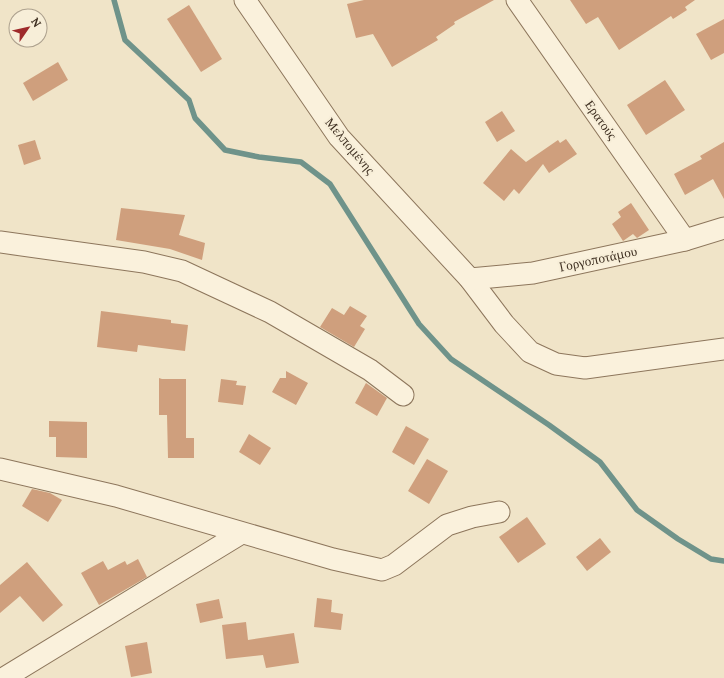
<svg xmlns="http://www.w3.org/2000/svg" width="724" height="678" font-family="Lora,serif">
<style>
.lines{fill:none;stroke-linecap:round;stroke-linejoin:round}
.stream{stroke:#6f938a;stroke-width:5.5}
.building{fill:#cf9f7d}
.street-casing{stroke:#8d765c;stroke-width:23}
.street{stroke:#faf1dc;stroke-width:21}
.labels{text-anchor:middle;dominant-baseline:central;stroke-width:4;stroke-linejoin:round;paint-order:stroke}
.street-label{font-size:13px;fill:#3d2e20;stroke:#f7eed8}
</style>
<rect width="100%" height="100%" fill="#f0e4c8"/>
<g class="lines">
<polyline class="stream" points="114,0 125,40 189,100 195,118 225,150 259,157 301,162 330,184 419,324 451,359 549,425 600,462 637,510 678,539 711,559 724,561"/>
</g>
<g class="building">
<polygon points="364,0 494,0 454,22 455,24 436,37 438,40 392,67 373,34 356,38 347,4"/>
<polygon points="570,0 695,0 685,7 687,10 673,19 671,16 619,50 598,17 586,24"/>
<polygon points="189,5 222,59 201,72 167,19"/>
<polygon points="724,19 724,53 711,60 696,34"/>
<polygon points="58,62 68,80 33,101 23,83"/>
<polygon points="665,80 685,110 646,135 627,105"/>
<polygon points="502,111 515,131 497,142 485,122"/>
<polygon points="566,139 577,154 549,173 543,164 519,194 514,189 504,201 483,183 511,149 526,162 558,140 560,143"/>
<polygon points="35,140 41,159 24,165 18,145"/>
<polygon points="724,142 724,199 713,179 685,195 674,174 702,159 700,156"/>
<polygon points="631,203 649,230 637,238 633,234 623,241 612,224 621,217 618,212"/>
<polygon points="121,208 185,215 179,235 205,243 202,260 170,249 116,240"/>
<polygon points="350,306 367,316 360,326 365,329 354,347 320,327 332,308 344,315"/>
<polygon points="101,311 171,320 171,323 188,325 185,351 138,345 137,352 97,347"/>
<polygon points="286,371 308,383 296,405 272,392 280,378 286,378"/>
<polygon points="159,378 162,379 186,379 186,438 194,438 194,458 168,458 167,415 159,415"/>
<polygon points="221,379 237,381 236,385 246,386 243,405 218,402"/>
<polygon points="366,383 387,398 377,416 355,403"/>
<polygon points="49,421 87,422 87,458 56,457 56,437 49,437"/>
<polygon points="406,426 429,439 414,465 392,452"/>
<polygon points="249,434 271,448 260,465 239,452"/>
<polygon points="427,459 448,471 429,504 408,491"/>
<polygon points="32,489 50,493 62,500 48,522 22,506"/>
<polygon points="527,517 546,544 518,563 499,537"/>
<polygon points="600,538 611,552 587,571 576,557"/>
<polygon points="138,559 147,577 99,605 81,573 103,561 108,570 125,561 127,565"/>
<polygon points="27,562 63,605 43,622 20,596 0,613 0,585"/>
<polygon points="317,598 332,600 331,612 343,614 341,630 314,627"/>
<polygon points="219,599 223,618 200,623 196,604"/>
<polygon points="246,622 248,640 294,633 299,663 266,668 263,655 226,659 222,625"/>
<polygon points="147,642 152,673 131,677 125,646"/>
</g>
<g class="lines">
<g class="street-casing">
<g id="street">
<polyline points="245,0 339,137 470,279 504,324 530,352 556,364 585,368 724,349"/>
<polyline points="517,0 685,240"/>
<polyline points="0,242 144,262 182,271 270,312 370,370 403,395"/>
<polyline points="470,279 533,273 685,240 724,228"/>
<polyline points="0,469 116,496 333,559 382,570 394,565 447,525 472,517 499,512"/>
<polyline points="4,678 240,534"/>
</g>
</g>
<use href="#street" class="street"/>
</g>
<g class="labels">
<g class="street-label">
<text transform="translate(601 120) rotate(55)">Ερατούς</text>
<text transform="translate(350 146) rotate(50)">Μελπομένης</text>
<text transform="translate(598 259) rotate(-12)">Γοργοποτάμου</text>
</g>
</g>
<g transform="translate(28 28) rotate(56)"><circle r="19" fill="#f7eed8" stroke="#ada18e"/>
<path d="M0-3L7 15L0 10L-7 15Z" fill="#9e2a2b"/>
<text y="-6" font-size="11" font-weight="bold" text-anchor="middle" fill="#3d2e20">N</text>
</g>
</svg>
